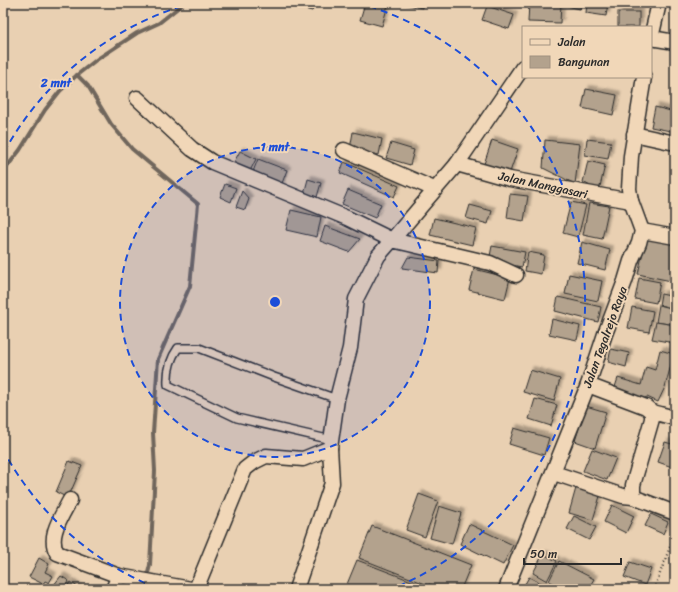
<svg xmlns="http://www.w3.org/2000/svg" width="678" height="592" font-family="Sriracha,sans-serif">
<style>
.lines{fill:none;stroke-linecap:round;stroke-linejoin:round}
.stream{stroke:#70665c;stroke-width:4}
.building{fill:#b3a28d;stroke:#2b2b2b;filter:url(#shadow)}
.lane-casing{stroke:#2b2b2b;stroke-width:10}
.street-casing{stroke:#2b2b2b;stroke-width:17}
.path{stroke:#2b2b2b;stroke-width:2.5;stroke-dasharray:1 3;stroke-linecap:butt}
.lane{stroke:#f1d7b8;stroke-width:7}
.street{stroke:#f1d7b8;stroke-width:14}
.ring{fill:none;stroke:#1d4ed8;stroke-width:2;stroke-dasharray:7 5}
.labels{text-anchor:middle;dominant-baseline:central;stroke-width:4;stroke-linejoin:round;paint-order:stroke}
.street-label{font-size:12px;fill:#2b2b2b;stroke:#f1d7b8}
.centre{fill:#1d4ed8;stroke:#f1d7b8;stroke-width:2}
.ring-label{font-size:12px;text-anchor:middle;font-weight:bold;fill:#1d4ed8;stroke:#f1d7b8;stroke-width:4;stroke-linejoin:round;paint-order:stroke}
</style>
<defs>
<filter id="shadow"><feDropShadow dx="3.5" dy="-3.5" stdDeviation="1" flood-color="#0004"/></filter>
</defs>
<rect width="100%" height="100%" fill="#e9d0b2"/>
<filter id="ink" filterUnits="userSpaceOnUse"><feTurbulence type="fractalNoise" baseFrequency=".025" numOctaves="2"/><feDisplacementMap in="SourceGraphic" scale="8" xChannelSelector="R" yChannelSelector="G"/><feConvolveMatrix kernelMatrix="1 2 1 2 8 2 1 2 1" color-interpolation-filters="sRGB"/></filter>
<g filter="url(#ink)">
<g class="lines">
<g class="stream">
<polyline points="77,75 88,86 111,124 132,149 198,204 190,286 158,359 153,433 155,471 150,565 144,589"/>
<polyline points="3,172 20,150 45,110 60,91 77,75 96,60 137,33 159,23 184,3"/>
</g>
</g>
<g class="building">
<polygon points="293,3 318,3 312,11 293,6"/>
<polygon points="365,3 380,3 388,5 382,26 360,20"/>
<polygon points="400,3 423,3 422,8"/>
<polygon points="529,3 561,3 560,23 528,22"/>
<polygon points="562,3 581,3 580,9 562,5"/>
<polygon points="587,3 608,3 606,16 586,13"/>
<polygon points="615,3 632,3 632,7 615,5"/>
<polygon points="487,6 514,15 509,29 482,20"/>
<rect x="618" y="12" width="21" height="15"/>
<polygon points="586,89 617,95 613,115 582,108"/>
<polygon points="655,107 675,112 675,132 651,127"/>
<polygon points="353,132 382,139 379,155 350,149"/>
<polygon points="587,139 611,142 608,159 585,155"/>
<polygon points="492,140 518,149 509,175 483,167"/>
<polygon points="545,140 580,144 575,184 543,168"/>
<polygon points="391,143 414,150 410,165 386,158"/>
<polygon points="240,151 256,159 249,173 233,164"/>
<polygon points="258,159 287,170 281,186 252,174"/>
<polygon points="588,161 605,165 599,191 583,182"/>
<polygon points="344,162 399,186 394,197 340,173"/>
<polygon points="308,179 321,183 317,197 304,194"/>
<polygon points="225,184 236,188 231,202 220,197"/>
<polygon points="348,190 381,204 375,218 342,204"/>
<polygon points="242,191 249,199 245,210 236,207"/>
<polygon points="510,194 528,196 524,221 507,218"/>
<polygon points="571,202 586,205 578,237 563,233"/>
<polygon points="589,203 609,206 602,239 583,235"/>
<polygon points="675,203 675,227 670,226"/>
<polygon points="470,205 492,211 488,224 466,218"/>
<polygon points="291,210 321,217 317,237 286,230"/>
<polygon points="434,218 476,228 472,245 430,235"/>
<polygon points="325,226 360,239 349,252 320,241"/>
<polygon points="646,238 675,244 675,264 671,281 638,274"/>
<polygon points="582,242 610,250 605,270 577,263"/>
<polygon points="492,246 525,252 522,267 489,261"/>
<polygon points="528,252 544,255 541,274 525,271"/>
<polygon points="408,257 439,261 438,273 402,268"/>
<polygon points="474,269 510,278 505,299 469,290"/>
<polygon points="569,274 602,281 598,301 565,294"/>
<polygon points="639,278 660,282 656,303 635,299"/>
<polygon points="672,286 675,287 675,309 659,305 661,294 670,296"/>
<polygon points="558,297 601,307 598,322 555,311"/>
<polygon points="659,305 675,309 675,325 656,322"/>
<polygon points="632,307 653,311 649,332 628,328"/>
<polygon points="552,319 580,326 577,340 549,334"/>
<polygon points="656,322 675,325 674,343 652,339"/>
<polygon points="611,349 629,353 626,367 608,362"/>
<polygon points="660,350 674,354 665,387 658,402 647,397 643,399 614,390 618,378 641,385 646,367 655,370"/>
<polygon points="530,370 560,379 554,401 523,392"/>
<polygon points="535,399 557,405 551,426 529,419"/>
<polygon points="586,406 606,412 595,448 575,441"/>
<polygon points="514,428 549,438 544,455 509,444"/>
<polygon points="665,442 675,445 675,468 658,462"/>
<polygon points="592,449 616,458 607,480 583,471"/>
<polygon points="69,461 82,466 68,498 56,492"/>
<polygon points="576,488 600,496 593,520 569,513"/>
<polygon points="419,494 438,501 425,537 406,530"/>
<polygon points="612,505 634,516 626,533 604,522"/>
<polygon points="439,506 461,513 452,544 430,538"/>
<polygon points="651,514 668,522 663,534 645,526"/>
<polygon points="574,516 596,527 589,540 567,529"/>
<polygon points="469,524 513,545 503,565 460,544"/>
<polygon points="372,526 471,565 461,589 443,589 429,584 428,585 359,558"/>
<polygon points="543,554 557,561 547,581 533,573"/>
<polygon points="39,558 49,564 45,572 53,576 49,583 45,581 43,584 29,577"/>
<polygon points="357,560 427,587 427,589 345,589"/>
<polygon points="559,561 594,579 588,589 564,589 549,581"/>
<polygon points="630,562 651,569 645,585 624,577"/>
<polygon points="61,576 69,581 63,589 57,589 53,586"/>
<polygon points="529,577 551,589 522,589"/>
<polygon points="70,582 81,589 66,589"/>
</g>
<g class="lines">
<g class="lane-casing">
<path id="lane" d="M332,440l-95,-22 -69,-33c-1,-15 2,-26 10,-37h21l75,29 63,22"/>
</g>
<g class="street-casing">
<g id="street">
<polyline points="651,38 659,3"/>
<polyline points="651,38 675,42"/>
<polyline points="137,98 192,149 212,162 347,218 392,240 457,164 523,67"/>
<polyline points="634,134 675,143"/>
<polyline points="344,150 434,189"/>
<polyline points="457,164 510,179 631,201"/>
<polyline points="642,231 675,237"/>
<polyline points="588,385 646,407 652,412 652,419 633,485 633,497 675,513"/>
<polyline points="652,412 675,418"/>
<polyline points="554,473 623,496 633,497"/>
<path d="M70,500c-8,16 -23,36 -13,53l62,23 72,13"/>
<polyline points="113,589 119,576"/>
<polyline points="196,589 245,469 254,462 266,456 303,459 330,448 337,399 350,348 356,299 378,256 392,240 490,263 516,275"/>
<polyline points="296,589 332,483 330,448"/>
<polyline points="506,589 588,385 605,334 625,281 631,261 639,243 642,231 631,201 629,189 631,156 644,77"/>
</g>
</g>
<polyline class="path" points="654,589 675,534"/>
<use href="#lane" class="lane"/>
<use href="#street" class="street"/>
</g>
</g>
<circle cx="275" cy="302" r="155" fill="#1d4ed8" fill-opacity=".12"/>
<g class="ring">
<circle cx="275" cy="302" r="155"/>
<path d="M156 588A310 310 0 0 1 4 452M4 152A310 310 0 0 1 192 3M358 3A310 310 0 0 1 394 588"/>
</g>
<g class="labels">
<g class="street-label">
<text transform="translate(543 185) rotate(12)">Jalan Manggasari</text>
<text transform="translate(605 337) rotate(-70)">Jalan Tegalrejo Raya</text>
</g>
</g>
<circle cx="275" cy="302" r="6" class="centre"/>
<g class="ring-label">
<text x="56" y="87">2 mnt</text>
<text x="275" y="151">1 mnt</text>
</g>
<rect width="678" height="592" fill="none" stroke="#f1d7b8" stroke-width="16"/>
<rect x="8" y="8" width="662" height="576" fill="none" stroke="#2b2b2b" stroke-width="1.5" filter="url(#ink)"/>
<rect x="522" y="26" width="130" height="52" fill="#f1d7b8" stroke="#a29280"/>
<rect x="530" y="39" width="20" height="6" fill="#f1d7b8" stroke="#a29280"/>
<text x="558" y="46" font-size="12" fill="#2b2b2b">Jalan</text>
<rect x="530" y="56" width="20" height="12" fill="#b3a28d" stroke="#a29280"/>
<text x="558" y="66" font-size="12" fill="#2b2b2b">Bangunan</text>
<path d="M524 558v6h97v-6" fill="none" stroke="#2b2b2b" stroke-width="2"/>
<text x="530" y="558" font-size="12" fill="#2b2b2b" stroke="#f1d7b8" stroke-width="3" paint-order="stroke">50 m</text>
</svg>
